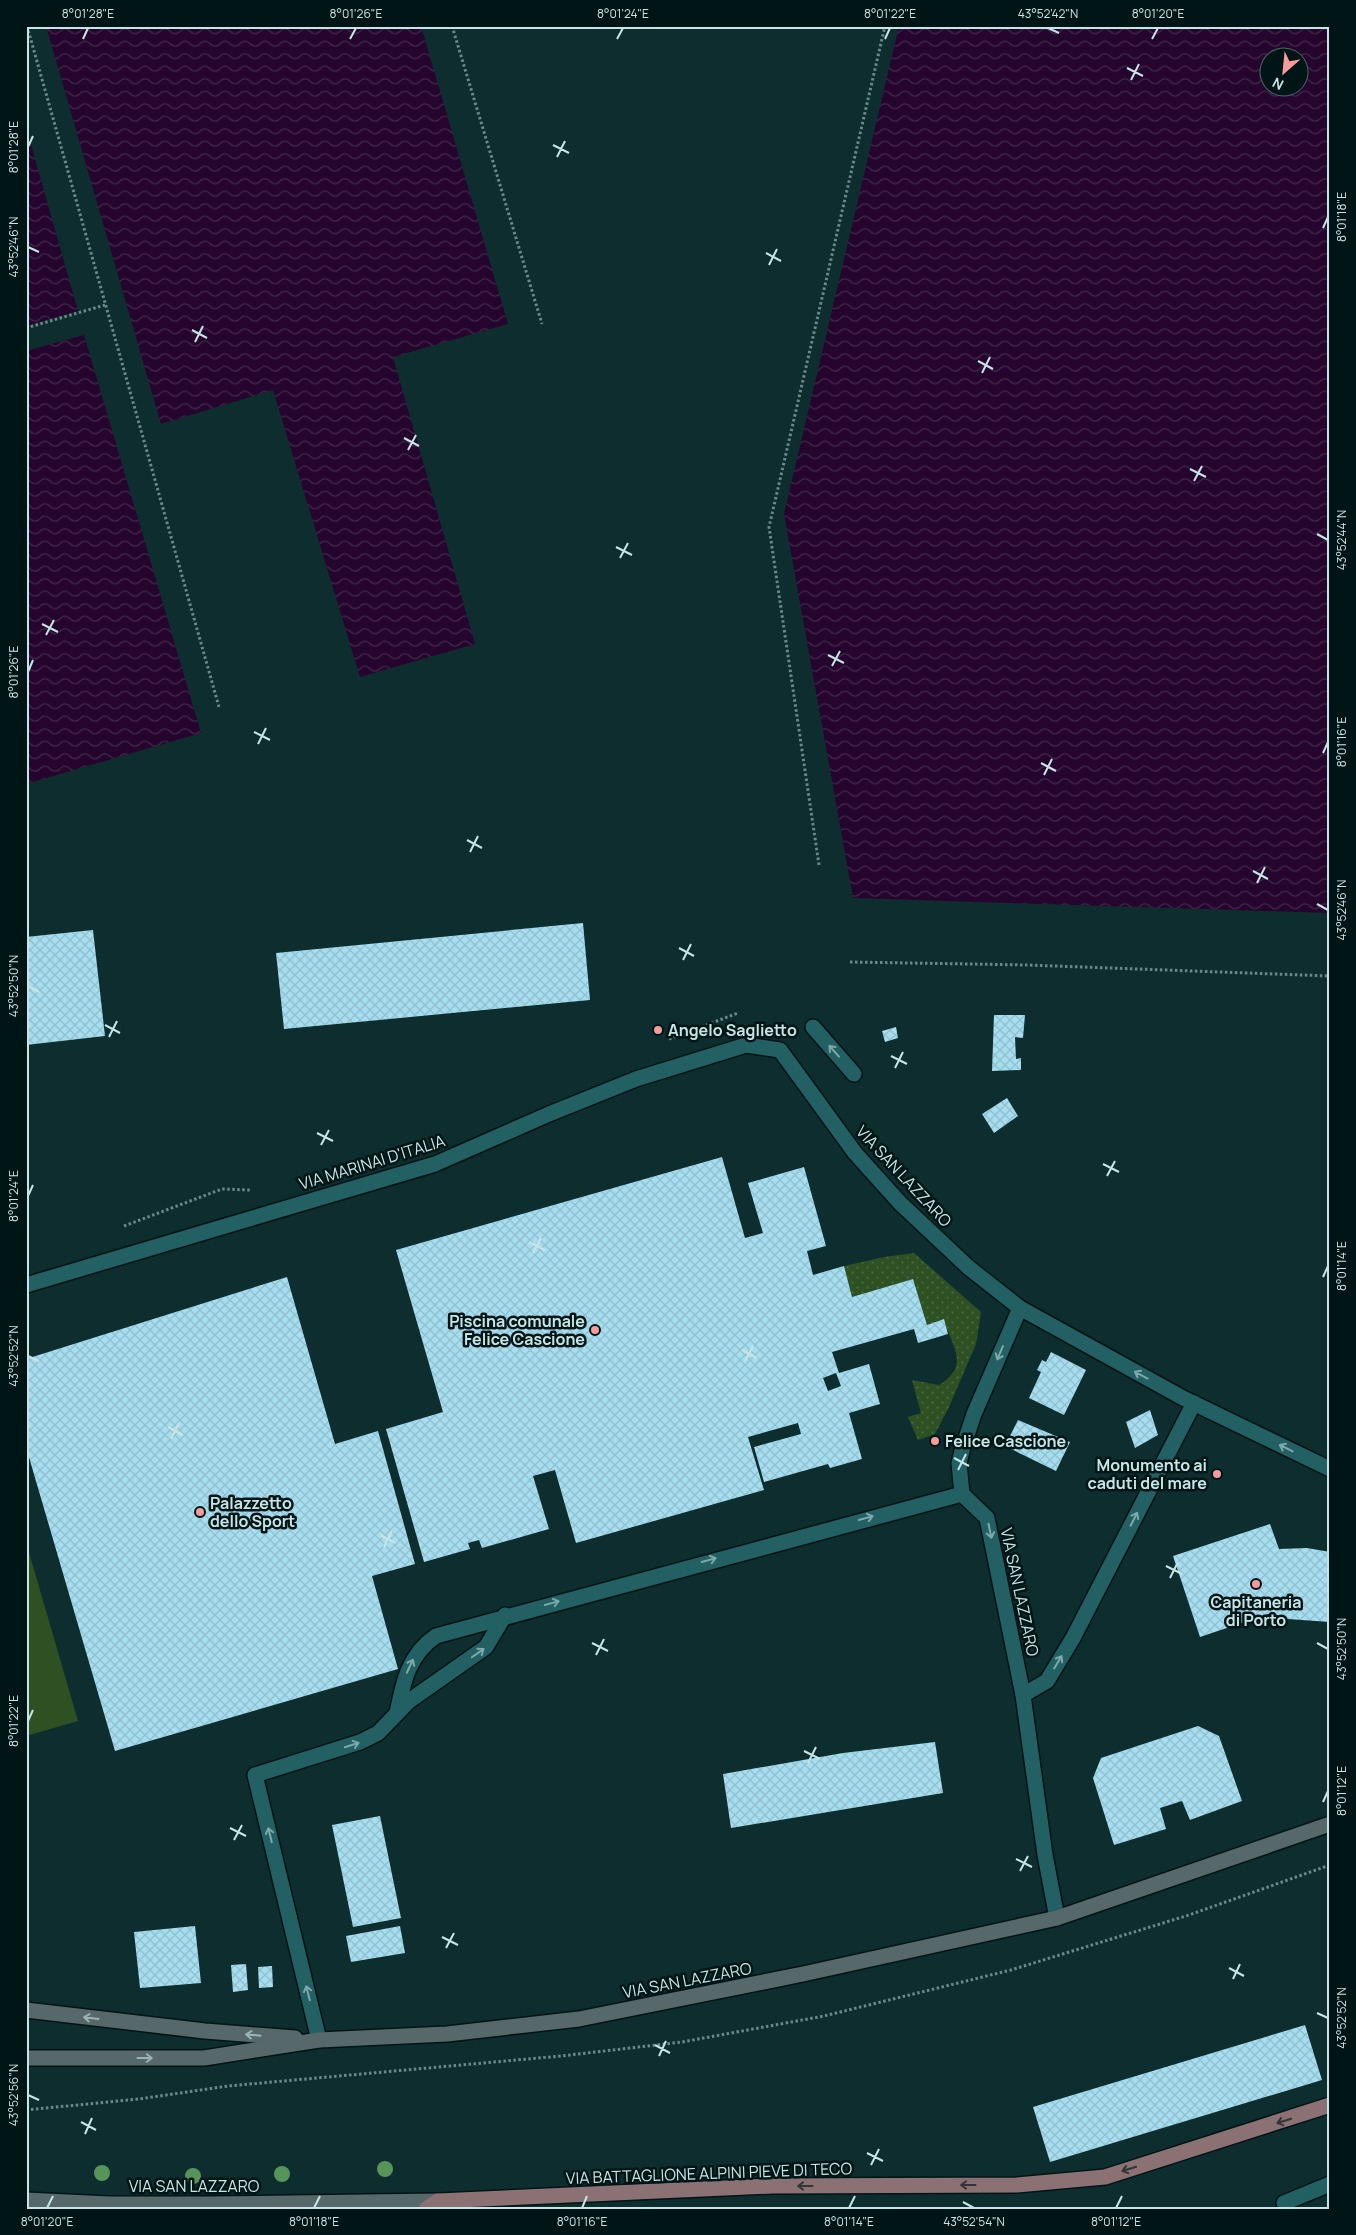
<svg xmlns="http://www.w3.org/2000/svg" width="1356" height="2235" font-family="Manrope,sans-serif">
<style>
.grass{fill:url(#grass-dots)}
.park{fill:#2d5122}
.water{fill:url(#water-waves);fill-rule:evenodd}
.building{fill:url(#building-cross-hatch);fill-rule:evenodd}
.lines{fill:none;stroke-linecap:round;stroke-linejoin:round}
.lane-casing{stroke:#031415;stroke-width:18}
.street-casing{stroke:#031415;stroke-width:18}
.secondary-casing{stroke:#031415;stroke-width:18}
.primary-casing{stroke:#031415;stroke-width:18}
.path{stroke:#6a898a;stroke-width:3;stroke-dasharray:2.5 2.5;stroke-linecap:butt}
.lane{stroke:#226063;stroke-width:15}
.street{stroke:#226063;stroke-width:15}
.secondary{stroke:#57686b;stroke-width:15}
.primary{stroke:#8b7173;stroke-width:15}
.tree{fill:#579459}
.oneway{stroke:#7da9ab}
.oneway2{stroke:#9ab3b5}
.oneway3{stroke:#313537}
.ticks{fill:none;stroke:#c7e5e6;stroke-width:2}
.poi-dot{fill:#f59b9c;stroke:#001516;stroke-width:2}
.labels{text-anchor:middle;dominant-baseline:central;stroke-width:5;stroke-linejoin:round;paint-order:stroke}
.poi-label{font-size:16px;font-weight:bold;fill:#c7e5e6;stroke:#001516;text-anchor:start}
.street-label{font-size:16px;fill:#c7e5e6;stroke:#001516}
.neatline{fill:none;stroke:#c7e5e6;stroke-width:2}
.ticks-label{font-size:12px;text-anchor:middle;fill:#c7e5e6}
</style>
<defs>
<pattern id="grass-dots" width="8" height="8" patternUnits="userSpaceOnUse" patternTransform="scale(1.25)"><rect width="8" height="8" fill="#2d5122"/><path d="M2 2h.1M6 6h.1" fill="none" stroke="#4a6a42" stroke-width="1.8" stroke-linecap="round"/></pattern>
<pattern id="water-waves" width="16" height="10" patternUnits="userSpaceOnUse" patternTransform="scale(1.25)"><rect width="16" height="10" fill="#25052d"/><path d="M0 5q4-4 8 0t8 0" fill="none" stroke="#43294b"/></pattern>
<pattern id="building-cross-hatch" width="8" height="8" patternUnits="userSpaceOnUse" patternTransform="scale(1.25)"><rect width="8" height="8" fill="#a6def0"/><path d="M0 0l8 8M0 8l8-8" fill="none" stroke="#91bfce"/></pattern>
</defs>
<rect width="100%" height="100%" fill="#0d2d2f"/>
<path class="grass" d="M914,1253l67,59 -5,32 -27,63 -14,27 -17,6 -10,-23 13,-4 -9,-33 27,5c32,-19 13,-38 5,-65l-17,5 -14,-46 -61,18 -8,-31 40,-9z"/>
<polygon class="park" points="26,1542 78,1721 26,1736"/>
<g class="water">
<polygon points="46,26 421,26 508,324 393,357 475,644 360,677 273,390 161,424"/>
<path d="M899,26h431v887l-477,-15 -69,-384zM1268,58h30v30h-30z"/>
<polygon points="26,127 78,311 26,326"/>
<polygon points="84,335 201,733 26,784 26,351"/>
</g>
<g class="building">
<polygon points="583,923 590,1000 284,1029 276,953"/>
<polygon points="93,930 105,1036 26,1045 26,937"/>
<polygon points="994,1015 1025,1015 1023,1038 1015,1037 1016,1059 1021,1058 1021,1070 992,1071"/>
<polygon points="896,1027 898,1038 885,1042 882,1031"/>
<polygon points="1007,1098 1018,1116 994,1133 982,1114"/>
<path d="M722,1157l23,81 18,-5 -15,-50 56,-16 22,79 -19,5 6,24 31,-9 8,31 61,-18 14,46 17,-6 4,15 -30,9 -4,-14 -82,23 7,21 30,-9 11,40 -31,9 13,46 -32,9 -2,-4 -64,18 -10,-35 47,-13 -3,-11 -50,14 16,53 -188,53 -21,-73 -22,6 16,53 -67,19 -3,-8 -11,3 2,6 -46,13 -38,-133 57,-17 -47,-162zM836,1373l5,13 -13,5 -5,-13z"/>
<polygon points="287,1277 335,1444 378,1431 415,1564 372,1576 398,1669 115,1751 26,1447 26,1359"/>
<polygon points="1051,1352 1086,1370 1064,1415 1029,1398 1041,1372 1037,1370 1042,1360 1046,1362"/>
<polygon points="1150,1410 1158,1435 1135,1448 1126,1422"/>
<polygon points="1018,1420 1070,1442 1056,1471 1005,1446"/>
<polygon points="1270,1524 1279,1549 1307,1548 1330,1552 1330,1622 1274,1618 1274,1612 1200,1637 1173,1556"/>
<polygon points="1198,1726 1219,1736 1242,1801 1190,1820 1182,1801 1160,1808 1166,1829 1114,1845 1093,1778 1101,1758"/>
<polygon points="935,1742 943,1793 731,1828 723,1774 843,1753"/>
<polygon points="380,1816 401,1918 353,1927 332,1825"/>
<polygon points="195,1926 201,1983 140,1988 134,1932"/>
<polygon points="400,1926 405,1953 351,1962 346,1936"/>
<polygon points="246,1964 248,1990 233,1992 231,1965"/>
<polygon points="272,1966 273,1987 259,1988 258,1967"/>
<polygon points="1305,2025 1322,2080 1050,2162 1033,2107"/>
</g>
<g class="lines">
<g class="lane-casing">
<g id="lane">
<polyline points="813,1027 854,1074"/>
<polyline points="1284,2203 1330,2184"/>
</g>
</g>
<g class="street-casing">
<g id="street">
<polyline points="26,1285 435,1164 549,1114 636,1079 746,1045 780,1050 855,1153 900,1203 968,1267 1020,1308 1183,1398 1330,1469"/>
<polyline points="1020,1308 974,1414 963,1447 959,1463 962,1494 987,1518 1023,1695 1045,1855 1057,1918"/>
<polyline points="1023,1695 1047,1681 1073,1638 1194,1403"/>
<path d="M397,1713c6,-31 12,-59 39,-77l526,-142"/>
<polyline points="319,2040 255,1775 360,1742 378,1733 409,1701 486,1647 505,1615"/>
</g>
</g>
<g class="secondary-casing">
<g id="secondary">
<polyline points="26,2010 205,2031 295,2038"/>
<polyline points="26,2058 204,2058 319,2040 447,2034 579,2019 803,1974 1057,1918 1330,1824"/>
<polyline points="26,2200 109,2204 210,2204 438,2201"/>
</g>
</g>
<g class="primary-casing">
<polyline id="primary" points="426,2209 438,2201 772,2186 1017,2185 1105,2177 1330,2105"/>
</g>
<g class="path">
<polyline points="27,26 219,707"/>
<polyline points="452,26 542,324"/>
<polyline points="26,328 105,305"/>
<polyline points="819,865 769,527 885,26"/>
<polyline points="850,962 1027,965 1330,976"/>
<polyline points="669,1039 738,1013"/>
<polyline points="124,1226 222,1189 250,1190"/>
<polyline points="26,2110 139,2099 228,2086 561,2056 682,2042 824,2016 1011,1970 1189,1915 1330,1865"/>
</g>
<use href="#lane" class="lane"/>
<use href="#street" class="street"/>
<use href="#secondary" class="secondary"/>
<use href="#primary" class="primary"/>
</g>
<g class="tree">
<circle cx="385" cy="2169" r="8"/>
<circle cx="102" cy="2173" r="8"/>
<circle cx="282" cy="2174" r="8"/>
<circle cx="193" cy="2176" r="8"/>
</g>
<defs><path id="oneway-shaft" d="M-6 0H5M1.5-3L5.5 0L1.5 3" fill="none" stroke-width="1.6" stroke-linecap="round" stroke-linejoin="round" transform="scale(1.25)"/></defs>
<g class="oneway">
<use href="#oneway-shaft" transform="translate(834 1051) rotate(-132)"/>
<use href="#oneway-shaft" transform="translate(1000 1353) rotate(113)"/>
<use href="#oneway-shaft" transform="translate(1141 1375) rotate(-152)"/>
<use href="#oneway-shaft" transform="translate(1286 1448) rotate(-154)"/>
<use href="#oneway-shaft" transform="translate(866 1518) rotate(-15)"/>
<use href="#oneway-shaft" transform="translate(1134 1519) rotate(-63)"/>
<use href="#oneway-shaft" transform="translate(990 1531) rotate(78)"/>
<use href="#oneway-shaft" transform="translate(709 1560) rotate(-15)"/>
<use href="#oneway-shaft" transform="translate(552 1603) rotate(-15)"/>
<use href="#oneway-shaft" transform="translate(478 1653) rotate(-35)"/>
<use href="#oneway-shaft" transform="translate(1058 1662) rotate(-59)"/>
<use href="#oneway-shaft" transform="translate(410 1666) rotate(-65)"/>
<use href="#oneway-shaft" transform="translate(352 1745) rotate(-18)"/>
<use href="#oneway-shaft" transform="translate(270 1835) rotate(-104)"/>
<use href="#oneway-shaft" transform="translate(308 1993) rotate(-104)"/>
</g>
<g class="oneway2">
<use href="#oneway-shaft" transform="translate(91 2018) rotate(-173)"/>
<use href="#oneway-shaft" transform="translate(253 2035) rotate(-175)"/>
<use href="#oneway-shaft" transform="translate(145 2058)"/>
</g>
<g class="oneway3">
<use href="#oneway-shaft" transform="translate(1284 2121) rotate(163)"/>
<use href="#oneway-shaft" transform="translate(1129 2169) rotate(163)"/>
<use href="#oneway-shaft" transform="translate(968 2185) rotate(-180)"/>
<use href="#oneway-shaft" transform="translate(805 2186) rotate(180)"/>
</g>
<path class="ticks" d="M1048,28l11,5M83,39l5,-11M350,39l6,-11M617,39l6,-11M885,39l5,-11M1152,39l6,-11M1127,68l16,8M1131,80l8,-16M553,145l16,8M28,147l5,-11M557,157l8,-16M1323,228l5,-11M28,247l11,5M766,253l15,8M769,265l8,-16M192,330l15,8M195,342l8,-16M978,361l15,8M982,373l8,-16M404,438l15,8M408,450l8,-15M1190,469l16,8M1194,481l8,-15M1317,534l11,6M616,547l16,8M620,558l8,-15M42,624l16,8M46,635l8,-15M828,655l16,8M832,666l8,-15M28,672l5,-12M254,732l16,8M258,744l8,-16M1323,753l5,-11M1041,763l15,8M1044,775l8,-16M467,840l15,8M470,852l8,-16M1253,871l15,8M1257,883l8,-16M1317,904l11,6M679,948l15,8M683,960l8,-16M28,986l11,6M105,1025l15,8M109,1037l8,-16M891,1056l16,8M895,1068l8,-16M317,1133l16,8M321,1145l8,-15M1103,1164l16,8M1107,1176l8,-15M28,1196l5,-11M529,1242l16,8M533,1253l8,-15M1323,1277l5,-11M742,1350l15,8M28,1356l11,5M745,1361l8,-15M168,1427l15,8M171,1439l8,-16M954,1458l15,8M958,1470l8,-16M380,1535l15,8M384,1547l8,-16M1166,1566l16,8M1170,1578l8,-16M592,1643l16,8M1317,1643l11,6M596,1655l8,-16M28,1721l5,-11M804,1751l16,8M808,1763l8,-16M1323,1802l5,-11M230,1828l16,8M234,1840l8,-15M1016,1859l16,8M1020,1871l8,-15M442,1937l16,8M446,1948l8,-15M1229,1968l15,8M1233,1979l7,-15M1317,2013l11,5M655,2045l15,8M659,2056l7,-15M28,2095l11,5M81,2122l15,8M85,2134l7,-16M867,2153l16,8M871,2165l8,-16M963,2202l11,6M47,2208l6,-12M314,2208l6,-12M582,2208l5,-12M849,2208l6,-12M1116,2208l6,-12"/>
<g class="poi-dot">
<circle cx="658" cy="1030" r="5"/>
<circle cx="595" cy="1330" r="5"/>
<circle cx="935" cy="1441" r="5"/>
<circle cx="1217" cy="1474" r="5"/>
<circle cx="200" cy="1512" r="5"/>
<circle cx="1256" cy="1584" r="5"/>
</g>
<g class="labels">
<g class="poi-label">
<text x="668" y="1030">Angelo Saglietto</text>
<text x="585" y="1321" text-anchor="end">Piscina comunale<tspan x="585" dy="18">Felice Cascione</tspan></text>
<text x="945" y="1441">Felice Cascione</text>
<text x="1207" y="1465" text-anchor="end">Monumento ai<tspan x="1207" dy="18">caduti del mare</tspan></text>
<text x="210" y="1503">Palazzetto<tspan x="210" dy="18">dello Sport</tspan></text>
<text x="1256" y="1602" text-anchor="middle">Capitaneria<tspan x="1256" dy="18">di Porto</tspan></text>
</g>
<g class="street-label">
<text transform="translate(372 1162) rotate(-17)">VIA MARINAI D'ITALIA</text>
<text transform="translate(904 1176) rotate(47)">VIA SAN LAZZARO</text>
<text transform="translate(1020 1592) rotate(78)">VIA SAN LAZZARO</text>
<text transform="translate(687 1980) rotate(-11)">VIA SAN LAZZARO</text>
<text transform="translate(709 2173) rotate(-2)">VIA BATTAGLIONE ALPINI PIEVE DI TECO</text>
<text x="194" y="2186">VIA SAN LAZZARO</text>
</g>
</g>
<rect width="1356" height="2235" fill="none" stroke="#001516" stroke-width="55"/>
<g transform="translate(1284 72) rotate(207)"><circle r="24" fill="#001516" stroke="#506869"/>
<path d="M0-4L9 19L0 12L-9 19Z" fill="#f59b9c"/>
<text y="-8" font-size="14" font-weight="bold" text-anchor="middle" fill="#c7e5e6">N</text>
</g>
<rect x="28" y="28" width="1300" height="2180" class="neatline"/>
<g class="ticks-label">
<text x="88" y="18">8°01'28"E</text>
<text x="356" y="18">8°01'26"E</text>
<text x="623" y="18">8°01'24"E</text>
<text x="890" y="18">8°01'22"E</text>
<text x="1048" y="18">43°52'42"N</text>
<text x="1158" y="18">8°01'20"E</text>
<text transform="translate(14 147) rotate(-90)" y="4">8°01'28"E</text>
<text transform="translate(1342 217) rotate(-90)" y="4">8°01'18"E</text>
<text transform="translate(14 247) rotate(-90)" y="4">43°52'46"N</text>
<text transform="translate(1342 540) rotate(-90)" y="4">43°52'44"N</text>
<text transform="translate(14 672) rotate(-90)" y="4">8°01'26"E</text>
<text transform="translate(1342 742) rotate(-90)" y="4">8°01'16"E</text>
<text transform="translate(1342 910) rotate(-90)" y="4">43°52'46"N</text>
<text transform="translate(14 986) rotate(-90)" y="4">43°52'50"N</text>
<text transform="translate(14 1196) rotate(-90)" y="4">8°01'24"E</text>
<text transform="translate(1342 1266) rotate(-90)" y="4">8°01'14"E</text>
<text transform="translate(14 1356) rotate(-90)" y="4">43°52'52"N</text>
<text transform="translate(1342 1649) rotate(-90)" y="4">43°52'50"N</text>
<text transform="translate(14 1721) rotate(-90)" y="4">8°01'22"E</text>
<text transform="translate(1342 1791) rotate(-90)" y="4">8°01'12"E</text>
<text transform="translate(1342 2018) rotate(-90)" y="4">43°52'52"N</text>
<text transform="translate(14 2095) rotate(-90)" y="4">43°52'56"N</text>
<text x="47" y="2226">8°01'20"E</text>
<text x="314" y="2226">8°01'18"E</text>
<text x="582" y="2226">8°01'16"E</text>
<text x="849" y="2226">8°01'14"E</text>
<text x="974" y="2226">43°52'54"N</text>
<text x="1116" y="2226">8°01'12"E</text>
</g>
</svg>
